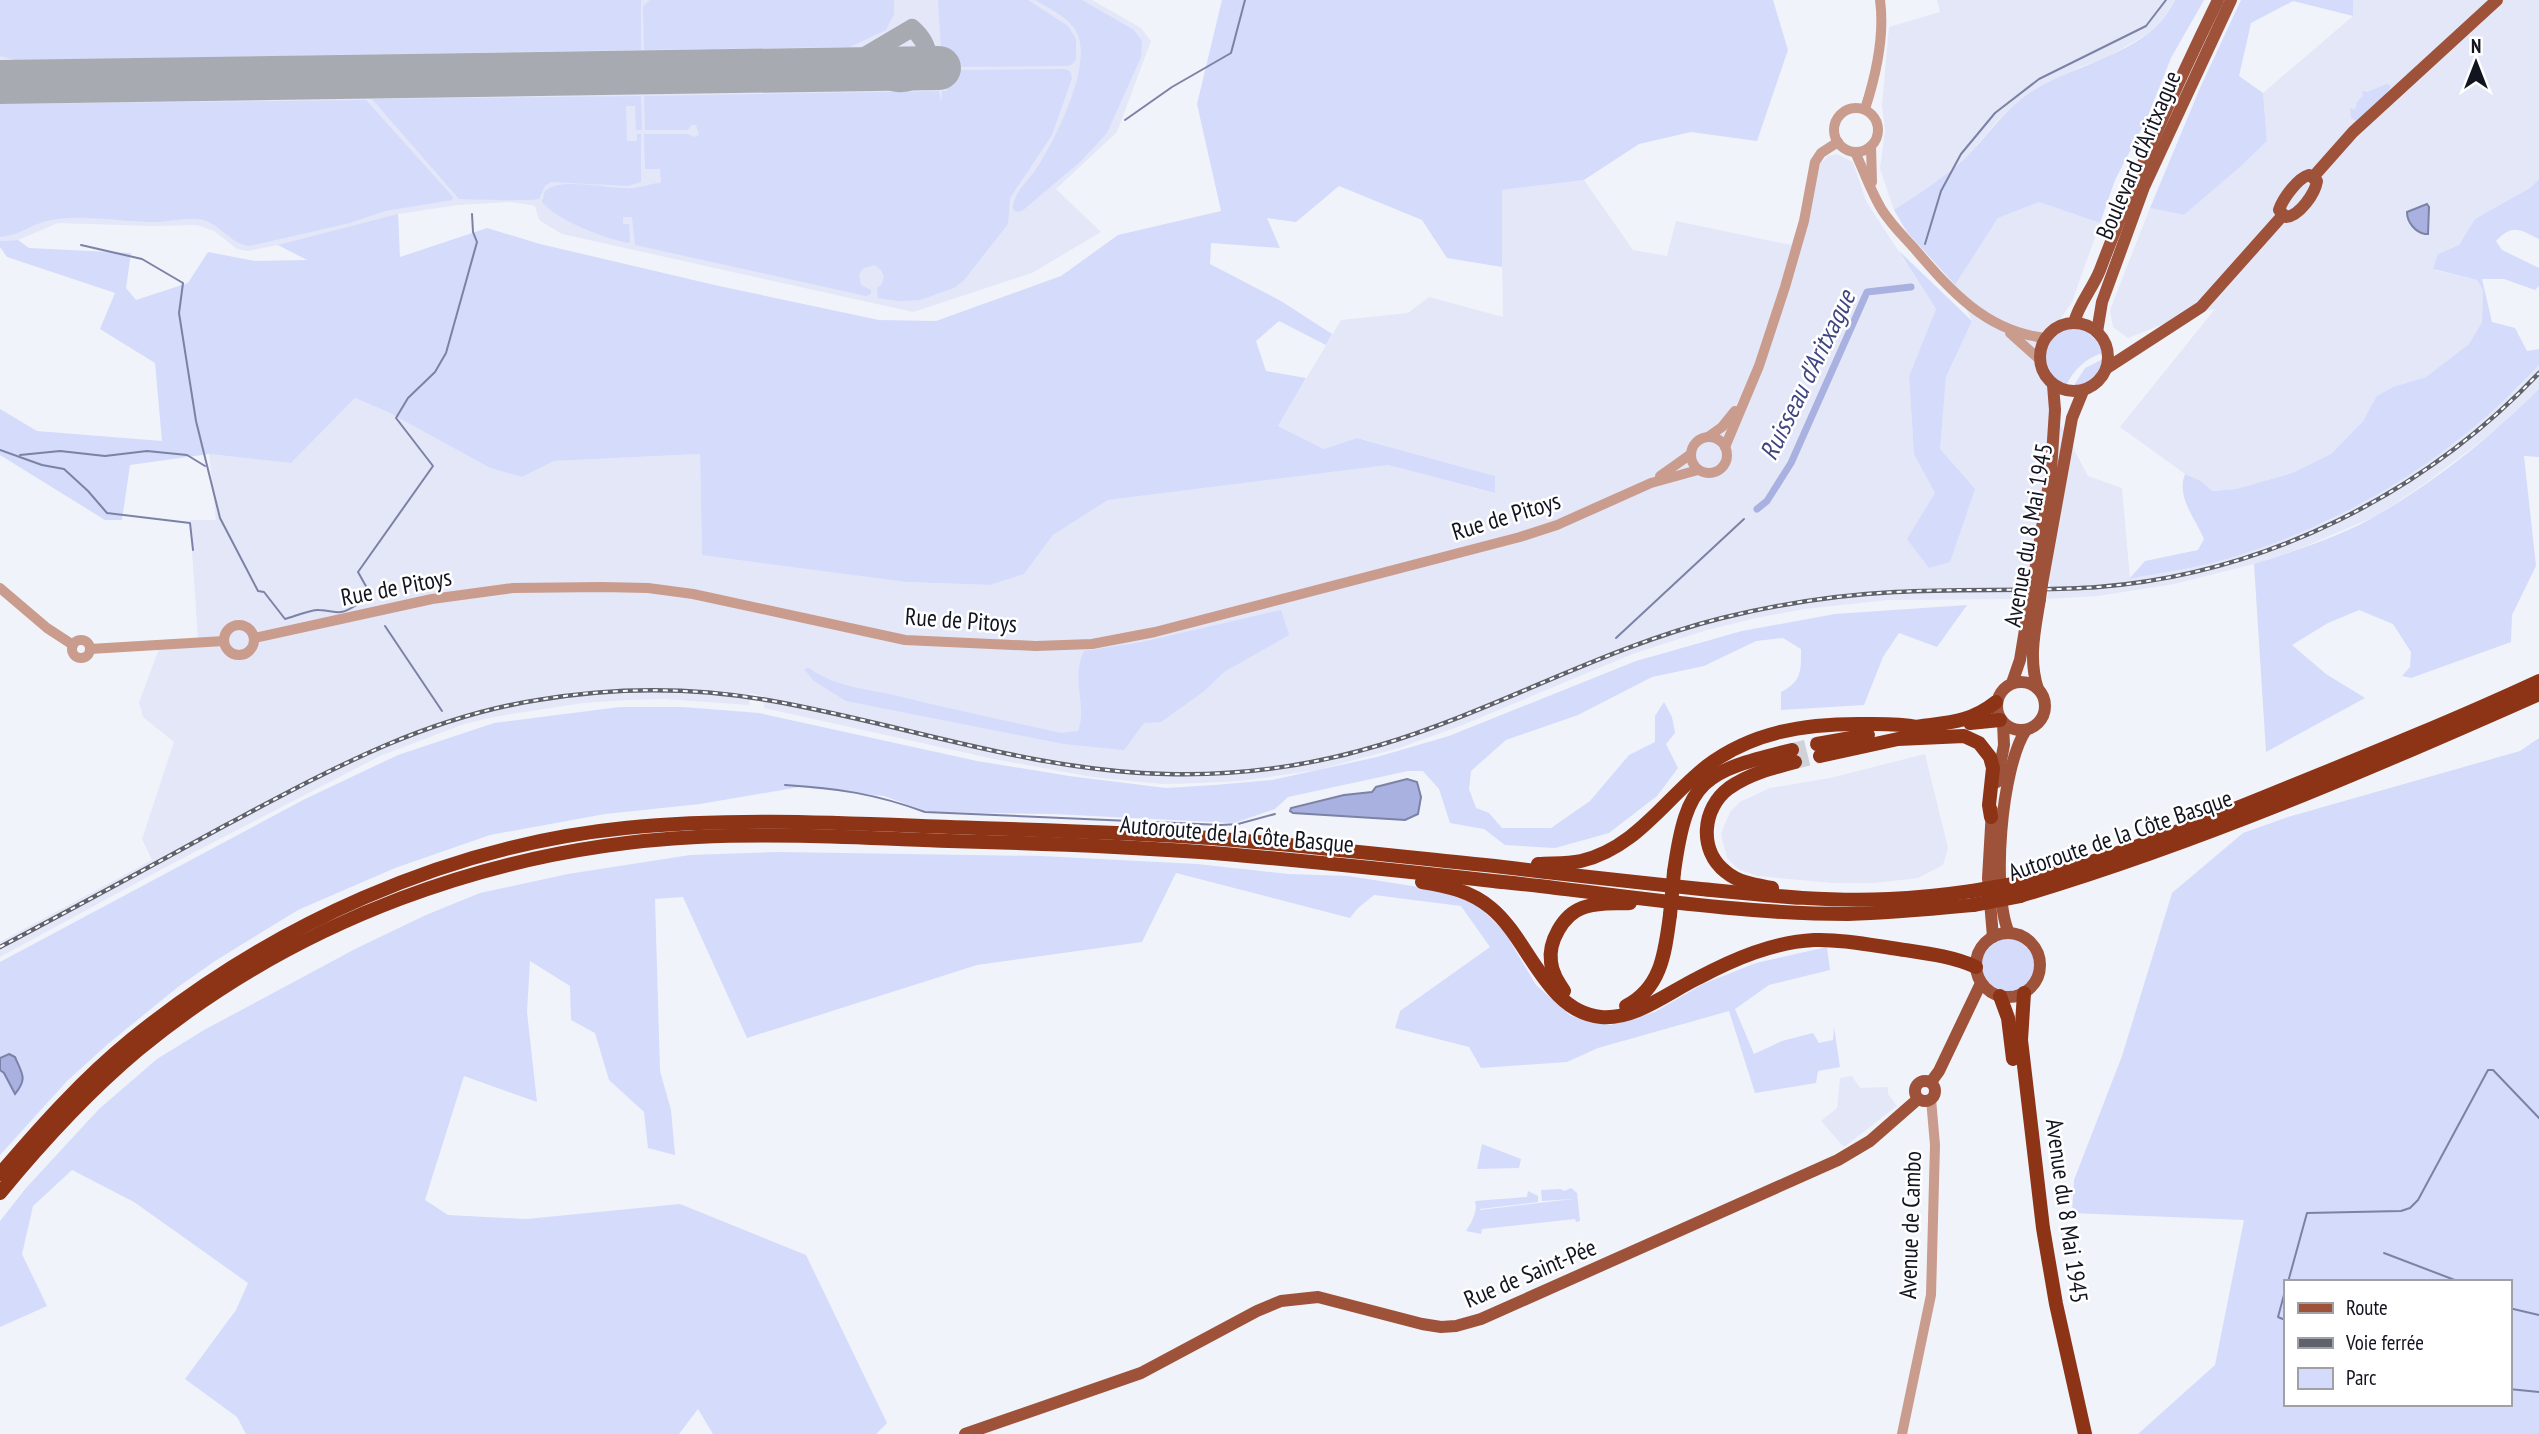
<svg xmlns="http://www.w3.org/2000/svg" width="2539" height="1434" font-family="'PT Sans Narrow',sans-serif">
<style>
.built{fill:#e3e7f8}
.green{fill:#d5dbfb;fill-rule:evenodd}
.water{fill:#a9b1e0;stroke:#7c82a6;stroke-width:2}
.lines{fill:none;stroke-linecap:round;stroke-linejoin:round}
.stream{stroke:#7c82a6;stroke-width:2}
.canal{stroke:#a9b1e0;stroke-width:7}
.taxiway{stroke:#a8aab2;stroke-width:18}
.runway{stroke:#a8aab2;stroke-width:44}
.highway-tunnel{stroke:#d0d2d9;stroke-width:14;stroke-dasharray:14 7;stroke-linecap:butt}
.minor{stroke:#c99c8e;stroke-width:10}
.major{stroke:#9e523a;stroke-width:12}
.highway{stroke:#8d3416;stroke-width:14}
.rail-casing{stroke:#5f616b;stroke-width:4.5}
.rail{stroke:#fff;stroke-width:2;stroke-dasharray:5;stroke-linecap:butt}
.major-bridge{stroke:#9e523a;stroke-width:12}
.highway-bridge{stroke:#8d3416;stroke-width:14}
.labels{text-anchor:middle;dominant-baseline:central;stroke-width:5;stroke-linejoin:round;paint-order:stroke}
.street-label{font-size:24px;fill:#121420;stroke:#fff}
.water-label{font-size:26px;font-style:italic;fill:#3f4580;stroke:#fff}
</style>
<rect width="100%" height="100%" fill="#f1f3fa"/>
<g class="built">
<polygon points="0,0 1092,0 1141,28 1151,41 1117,132 1056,189 1101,232 1032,273 913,312 562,234 539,220 535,206 511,202 458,205 398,214 399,257 309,260 278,245 248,251 237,249 214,231 197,225 152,226 58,223 18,240 0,241"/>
<polygon points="1937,0 2175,0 2159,25 2144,36 2106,58 2080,67 2026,96 1999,119 1971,152 1936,184 1894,210 1880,169 1885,130 1882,105 1889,27 1940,12"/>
<polygon points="2353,0 2539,0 2539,179 2530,188 2476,219 2459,245 2438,254 2434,270 2477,280 2483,290 2482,322 2469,344 2426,377 2393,387 2378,396 2363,421 2331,454 2292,473 2236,489 2212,491 2201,481 2185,474 2120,427 2215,309 2186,315 2128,338 2113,327 2110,310 2150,208 2184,215 2240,167 2267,141 2263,93 2353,16"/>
<polygon points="1837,154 1853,162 1866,201 1936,309 1909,376 1914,453 1935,493 1908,539 1929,568 1946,377 1972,321 1955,285 1998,218 2039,202 2100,223 2072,302 2041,347 2055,414 2088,476 2122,488 2130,579 2218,561 2324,523 2366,501 2456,442 2519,387 2539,365 2539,389 2510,418 2480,442 2427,482 2378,515 2299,549 2254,564 2174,584 2098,596 2047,599 2050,584 2028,584 2025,599 1888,600 1804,609 1756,618 1707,630 1635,653 1460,726 1399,748 1317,770 1240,781 1201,783 1162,784 1092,777 994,759 764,708 763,696 750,693 749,705 665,699 628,700 583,703 499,716 464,724 380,756 164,868 0,957 0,942 152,860 142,839 174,742 143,717 139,702 159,649 198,640 190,520 216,520 209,454 291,463 355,398 388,412 490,468 522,477 554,461 700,454 702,554 906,582 990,585 1024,574 1053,535 1108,500 1388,465 1494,493 1495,476 1358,438 1324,449 1278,426 1341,320 1408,313 1429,297 1503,317 1501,190 1584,180 1633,250 1667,256 1676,221 1791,245 1820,164 1828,156"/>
<polygon points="1925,754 1948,848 1943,865 1918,878 1874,883 1833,883 1757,876 1738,869 1727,858 1721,834 1730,812 1740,802 1770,788 1830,778"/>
<polygon points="1852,1076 1860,1088 1888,1087 1888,1094 1897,1106 1844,1147 1821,1121 1837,1108 1840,1078"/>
</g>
<g class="green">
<polygon points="0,0 641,0 641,50 14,60 0,56"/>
<polygon points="650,0 894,0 894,14 886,30 850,47 644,50 643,6"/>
<polygon points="938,0 1028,0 1068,26 1076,39 1076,60 1071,65 1065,66 946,67 946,47 941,46"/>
<path d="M1035,0h47l52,30 8,11 -1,16 -34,76 -26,28 -59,50 -5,1 -4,-3c-1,-15 16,-29 24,-41 18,-28 56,-102 40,-135 -8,-16 -27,-24 -42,-33z"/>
<polygon points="1222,0 1773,0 1788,50 1757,141 1691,132 1639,144 1584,180 1502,190 1502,267 1447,258 1422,220 1339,186 1296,222 1267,218 1280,248 1211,243 1210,264 1281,301 1332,334 1326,345 1279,321 1256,341 1266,371 1306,378 1278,426 1324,449 1357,438 1495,476 1495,493 1388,465 1108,500 1053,535 1024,574 990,585 906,582 702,555 700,454 554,461 522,477 490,468 388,412 355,398 291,463 209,454 130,465 122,520 105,520 0,455 0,409 37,431 162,441 155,363 100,329 115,293 7,257 0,247 0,241 18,240 29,248 131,253 126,288 136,300 188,283 208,252 255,261 307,260 278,245 398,214 400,257 487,228 540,244 719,286 879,320 936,321 1061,276 1118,235 1221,211 1197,104"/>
<path d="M2175,0h29l-33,58 -24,60 -32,62 -15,43 -61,-21 -41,16 -43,67 -48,-53 -13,-22c28,-18 55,-35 78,-59 17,-18 31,-38 52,-54 41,-30 95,-36 133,-71 7,-7 13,-17 18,-26z"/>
<polygon points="2241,0 2353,0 2353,16 2293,1 2251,23 2239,76 2263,93 2267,141 2240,167 2184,215 2150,208 2200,88"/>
<path d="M1065,69l5,2 2,7 -20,57 -42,63 -2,26 -44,56 -10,8 -34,12 -22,1 -20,-3 -1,-10 5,-4 2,-8 -3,-6 -6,-5 -11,3 -5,6 2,11 10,5v4l-5,2 -231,-51 -3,-28h-9v7h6l1,17 -2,2c-24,-5 -70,-22 -86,-41l3,-11c16,-15 67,-1 89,-3 10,-1 17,-5 27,-5l-1,-14h-15l-1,-35h44l6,3 5,-2 -3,-10h-5l-3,5h-43l-1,-34 295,-5 2,12 1,-12h5v-21z"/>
<path d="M2387,84l4,2c-7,13 -23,24 -34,35l-6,-3 -1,-10 5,2 2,-8 6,-6 -1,-5 5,1z"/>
<path d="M641,96l1,34h-6l-1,-24h-9l1,35h10v-7h4v48l-13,4 -77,-4 -6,4 -6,13c-5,2 -73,1 -80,0l-87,-100z"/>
<path d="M366,100l87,97 -1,3 -67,11 -35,12 -100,23c-21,-2 -31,-25 -52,-27 -15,-1 -30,3 -44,3 -34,0 -70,-8 -103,-2 -19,3 -29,15 -51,17v-133z"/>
<path d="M2539,179v60c-19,-9 -26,-16 -43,2l6,9 37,18v18l-4,4 -31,-11h-22l10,43 23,6 12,23 12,-2v16c-85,93 -198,162 -320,196 -30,8 -60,12 -90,18l16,-18 53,-11 6,-11c-9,-21 -28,-42 -19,-65l16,7 11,10 24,-2 56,-16 39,-19 32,-33 14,-25 16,-9 33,-10 43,-33 13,-22 1,-32 -6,-10 -44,-11 5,-15 21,-9 16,-26 55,-31z"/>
<polygon points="1899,251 1972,321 1946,377 1940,449 1975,489 1950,562 1929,568 1907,539 1935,493 1914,454 1909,376 1936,309"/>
<path d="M2067,328l18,2 16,15 1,8c-17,6 -28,16 -36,33 -30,-13 -29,-46 1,-58z"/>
<path d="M2103,359c-3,17 -14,26 -30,28l12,-19z"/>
<path d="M2539,389v68l-15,-1 12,110 -24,49 -1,27 -100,36 -9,-2 8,-9 1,-15 -18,-28 -34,-14 -31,13 -36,22 34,29 39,24 -99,54 -12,-188c41,-13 88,-28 125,-50 57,-33 113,-78 160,-125z"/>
<path d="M1967,605l-30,42 -38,-14 -16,24 -19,48 -83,5v-18c21,-11 20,-21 20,-43l-18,-11 -27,3 -52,25 -52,11 -74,38 -72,25 -35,31 -2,18 7,19 13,5 13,15h49l39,-27 39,-46 26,-13v-26l9,-14 8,15 3,16 -9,11 12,24 -21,28 -48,37 -54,15 -50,-3 -21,-16 -34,-6 -11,-34 -16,-18h-15l-120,26 -13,12 -41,14 -181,-9 -125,-2 -44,-16 -84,-9 -100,17 -95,10 -115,21 -95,33 -97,42 -83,51 -37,26 -69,56 -42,38 -67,74v-193l305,-163 93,-44 96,-32 126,-16h63l76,6 218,48 92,15 97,12 48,-3 58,-5 105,-23 72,-21 187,-75 106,-30 93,-17z"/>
<path d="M1281,610l8,25 -65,37 -21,20 -42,30 -17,1 -20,27 -60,-6 -218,-43 -32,-20 -10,-12 5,-1c30,21 58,20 93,29 52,13 106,24 159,36l17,-2c10,-26 -8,-49 6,-80l58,-9z"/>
<path d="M2539,738v696h-401l77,-69 29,-145 -172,-7 2,-33 48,-124 50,-163 71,-60 45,-16 232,-66zM2285,1282h224v122h-224z"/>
<polygon points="778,852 1041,856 1197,864 1288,874 1348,876 1445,891 1472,900 1504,931 1536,985 1571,1016 1610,1025 1655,1012 1703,984 1756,963 1827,947 1830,970 1769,985 1735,1009 1754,1054 1782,1041 1813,1033 1819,1043 1833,1040 1834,1027 1840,1067 1818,1071 1816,1083 1755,1093 1729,1011 1598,1048 1567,1062 1481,1068 1469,1047 1395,1028 1400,1011 1490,947 1461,906 1374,895 1357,909 1350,918 1176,873 1142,942 977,965 747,1038 683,897 655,899 660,1071 671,1110 675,1155 648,1148 644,1112 609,1080 595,1033 571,1020 570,986 530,961 527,1012 537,1102 464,1076 425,1200 448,1215 526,1219 680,1204 806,1255 887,1423 876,1434 713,1434 698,1409 679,1434 246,1434 237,1417 185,1379 236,1310 248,1283 134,1202 72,1170 33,1206 22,1254 47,1306 0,1327 0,1221 26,1188 99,1109 157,1059 204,1030 357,948 426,915 480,893 568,874 690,855"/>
<circle cx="2009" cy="966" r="28"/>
<polygon points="1482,1144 1521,1159 1519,1168 1477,1169"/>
<path d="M1571,1188l6,5 3,28 -4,1 -1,-3 -93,10 -1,5 -15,-3c6,-9 12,-20 9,-30l52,-4 1,-6 10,5v6l-58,7v1l93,-11 -31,2 -1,-11 20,-1 3,2z"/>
</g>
<g class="water">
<path d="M2427,204l2,3 -1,27h-3c-10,-2 -18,-12 -18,-22z"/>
<polygon points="1407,779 1417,782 1421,797 1418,814 1405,820 1293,813 1290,811 1291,808 1344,795 1372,792 1376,787"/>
<path d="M9,1054l6,3c7,17 13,21 0,37l-11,-21 -4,-3v-12z"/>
</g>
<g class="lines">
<g class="stream">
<polyline points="1125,120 1172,87 1231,53 1245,0"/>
<polyline points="1925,244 1941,191 1961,154 1995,113 2039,79 2146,26 2166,0"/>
<path d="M81,245l61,14 41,24 -4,30 17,108 24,97 38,73 6,1 21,27c8,-2 27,-10 34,-9 20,1 19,7 39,-6"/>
<polyline points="0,450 42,465 64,469 88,491 107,513 190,523 193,550"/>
<polyline points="20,455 60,451 105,456 147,451 187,455 205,466"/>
<polyline points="372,597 358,572 433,466 396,418 408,398 435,372 446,353 477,242 473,232 472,214"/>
<polyline points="385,626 442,711"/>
<polyline points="1616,638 1744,519"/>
<path d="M785,785c52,3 91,9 140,27l296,13 17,-1 37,-10"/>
<polyline points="2384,1253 2460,1282"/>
<polyline points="2288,1282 2307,1213 2401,1211 2410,1208 2418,1200 2488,1070 2493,1070 2539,1118"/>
<polyline points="2285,1291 2278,1317 2285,1320"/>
<polyline points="2509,1308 2539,1315"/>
<polyline points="2509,1389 2539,1392"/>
</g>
<polyline class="canal" points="1757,509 1767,501 1791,463 1867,292 1911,287"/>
<g class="taxiway">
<path d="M841,70l71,-42c42,37 -11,77 -36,41"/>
<polyline points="0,76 25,82"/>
</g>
<polyline class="runway" points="0,82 939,68"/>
<g class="highway-tunnel">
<polyline points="1792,750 1817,744"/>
<polyline points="1795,762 1820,756"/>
</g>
<g class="minor">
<circle cx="1856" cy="130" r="22"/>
<path d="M1865,109c11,-34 20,-73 15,-109"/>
<polyline points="1871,146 1872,182"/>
<path d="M1855,152c9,19 16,40 27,58 9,14 20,25 31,37 37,43 73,85 133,91"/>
<polyline points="2010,333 2040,360"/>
<polyline points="1708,437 1722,427 1735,411"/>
<circle cx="1709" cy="455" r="18"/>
<polyline points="1725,447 1759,366 1785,287 1804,221 1815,162 1821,153 1838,142"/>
<polyline points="1660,476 1691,454"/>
<polyline points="0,588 47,628 73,645"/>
<circle cx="239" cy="640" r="15"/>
<polyline points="254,638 432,599 513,588 602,587 648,588 693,594 905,640 1036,646 1092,644 1155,632 1520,537 1557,525 1651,483 1698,470"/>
<circle cx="81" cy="649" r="9"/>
<polyline points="90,649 224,641"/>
<polyline points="1902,1434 1931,1295 1935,1145 1931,1099"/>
</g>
<g class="major">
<path d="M2309,175l8,6c-2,13 -18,35 -31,36l-7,-7c4,-12 19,-32 30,-35z"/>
<polyline points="2314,176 2353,132 2497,0"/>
<circle cx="2074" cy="357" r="34"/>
<path d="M2074,323c4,-18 19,-35 26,-53 35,-93 74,-180 118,-270"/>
<polyline points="2097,332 2102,302 2144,187 2231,0"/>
<polyline points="2107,368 2201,307 2283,215"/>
<polyline points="2033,584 2051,471 2055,410 2053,385"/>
<polyline points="2042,584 2072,418 2083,391"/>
<circle cx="2021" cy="706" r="24"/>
<polyline points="2012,683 2020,660 2030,599"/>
<path d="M2038,689c-10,-30 -3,-59 2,-90"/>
<polyline points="1997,782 2004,745 2003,723"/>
<polyline points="1992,810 1988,878 1993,937"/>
<circle cx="2008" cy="965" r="32"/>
<path d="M2009,933c-18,-40 -8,-166 17,-203"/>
<circle cx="1925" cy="1091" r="10"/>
<polyline points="1931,1082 1939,1071 1981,983"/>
<polyline points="965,1434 1141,1373 1257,1311 1281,1301 1318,1297 1422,1324 1441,1327 1456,1326 1481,1319 1838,1160 1870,1141 1918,1099"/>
</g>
<g class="highway">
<polyline points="1970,723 2000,720"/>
<path d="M1908,728c35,-6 59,-3 88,-26"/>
<polyline points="1817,744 1868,735"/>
<polyline points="1820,756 1898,739 1964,736 1979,743 1990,757 1993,768 1989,805 1991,817"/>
<path d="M1538,864c14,-1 29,0 43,-3 55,-13 84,-62 126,-95 45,-34 97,-42 152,-42 19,0 39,-1 58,3"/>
<path d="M1674,872c13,-94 29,-100 118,-122"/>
<path d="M1422,882c25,4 49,9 69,26 38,31 55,104 110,109 34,3 68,-25 97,-39 36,-19 75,-36 116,-38 28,-1 57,5 84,9 26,4 54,7 78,18"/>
<path d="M2019,883c93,-24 182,-60 270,-96 84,-34 168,-68 250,-106"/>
<path d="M1772,888c-16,-3 -33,-5 -46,-16 -28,-22 -24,-64 3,-84 20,-14 43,-20 66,-26"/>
<path d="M2020,896c178,-53 350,-127 519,-202"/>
<path d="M1564,991c-6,-9 -12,-18 -13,-29 -3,-20 12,-47 31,-54 14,-6 33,-4 48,-5"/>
<polyline points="2024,993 2021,1040 2043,1228 2056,1304 2085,1434"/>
<polyline points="2000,996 2008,1018 2013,1059"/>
<path d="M1626,1006c36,-18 39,-55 44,-91"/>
<path d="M0,1174c41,-48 83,-95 132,-135 139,-113 313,-193 493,-211 108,-11 217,-5 325,-1 87,3 174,5 261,11 97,8 195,19 292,29 66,8 132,15 198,22 62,6 125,13 188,10 27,-1 55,-4 83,-8"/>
<path d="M0,1193c42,-51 88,-101 138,-143 157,-130 357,-203 559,-213 84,-4 168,1 252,4 84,2 168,5 251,11 102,8 202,19 303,30 114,12 230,32 345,32 42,-1 83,-5 125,-9"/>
</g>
<g class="rail-casing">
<path id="rail" d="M0,947c76,-40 151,-81 226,-122 102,-54 197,-107 312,-125 76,-13 154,-13 229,0 133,23 263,71 399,74 72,2 145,-8 214,-29 117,-35 222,-97 342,-127 57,-14 115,-23 173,-26 68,-4 136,0 203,-5 167,-13 326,-93 441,-214"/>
</g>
<use href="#rail" class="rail"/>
<g class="major-bridge">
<polyline points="2030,599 2033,584"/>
<polyline points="2040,599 2042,584"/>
</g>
<g class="highway-bridge">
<polyline points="1972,891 2019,883"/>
<polyline points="1973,905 2020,896"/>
<polyline points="1670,915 1674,872"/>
</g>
</g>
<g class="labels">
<g class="street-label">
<text transform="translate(2138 155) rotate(-67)">Boulevard d'Aritxague</text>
<text transform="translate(1506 516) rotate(-17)">Rue de Pitoys</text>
<text transform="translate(2028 535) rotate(-80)">Avenue du 8 Mai 1945</text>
<text transform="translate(396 587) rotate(-11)">Rue de Pitoys</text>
<text transform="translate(961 620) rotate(4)">Rue de Pitoys</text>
<text transform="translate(1237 834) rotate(5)">Autoroute de la Côte Basque</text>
<text transform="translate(2120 835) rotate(-19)">Autoroute de la Côte Basque</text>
<text transform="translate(2067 1211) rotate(82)">Avenue du 8 Mai 1945</text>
<text transform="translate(1910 1225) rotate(-88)">Avenue de Cambo</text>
<text transform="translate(1530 1273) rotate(-23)">Rue de Saint-Pée</text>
</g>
<g class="water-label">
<text transform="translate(1807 375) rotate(-64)">Ruisseau d'Aritxague</text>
</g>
</g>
<rect x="2284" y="1280" width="228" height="126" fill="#ffffff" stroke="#a0a1a6" stroke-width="2"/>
<rect x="2298" y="1303" width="35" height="10" fill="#9e523a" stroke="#a0a1a6" stroke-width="2"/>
<text x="2346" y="1315" font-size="21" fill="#121420">Route</text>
<rect x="2298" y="1338" width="35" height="10" fill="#5f616b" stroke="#a0a1a6" stroke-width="2"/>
<text x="2346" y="1350" font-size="21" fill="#121420">Voie ferrée</text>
<rect x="2298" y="1368" width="35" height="21" fill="#d5dbfb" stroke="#a0a1a6" stroke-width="2"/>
<text x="2346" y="1385" font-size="21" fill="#121420">Parc</text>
<g transform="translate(2476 63)" stroke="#ffffff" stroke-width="5" paint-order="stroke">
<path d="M0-5L12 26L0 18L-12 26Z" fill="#121420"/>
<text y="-10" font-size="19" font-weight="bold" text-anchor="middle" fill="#121420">N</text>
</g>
</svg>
